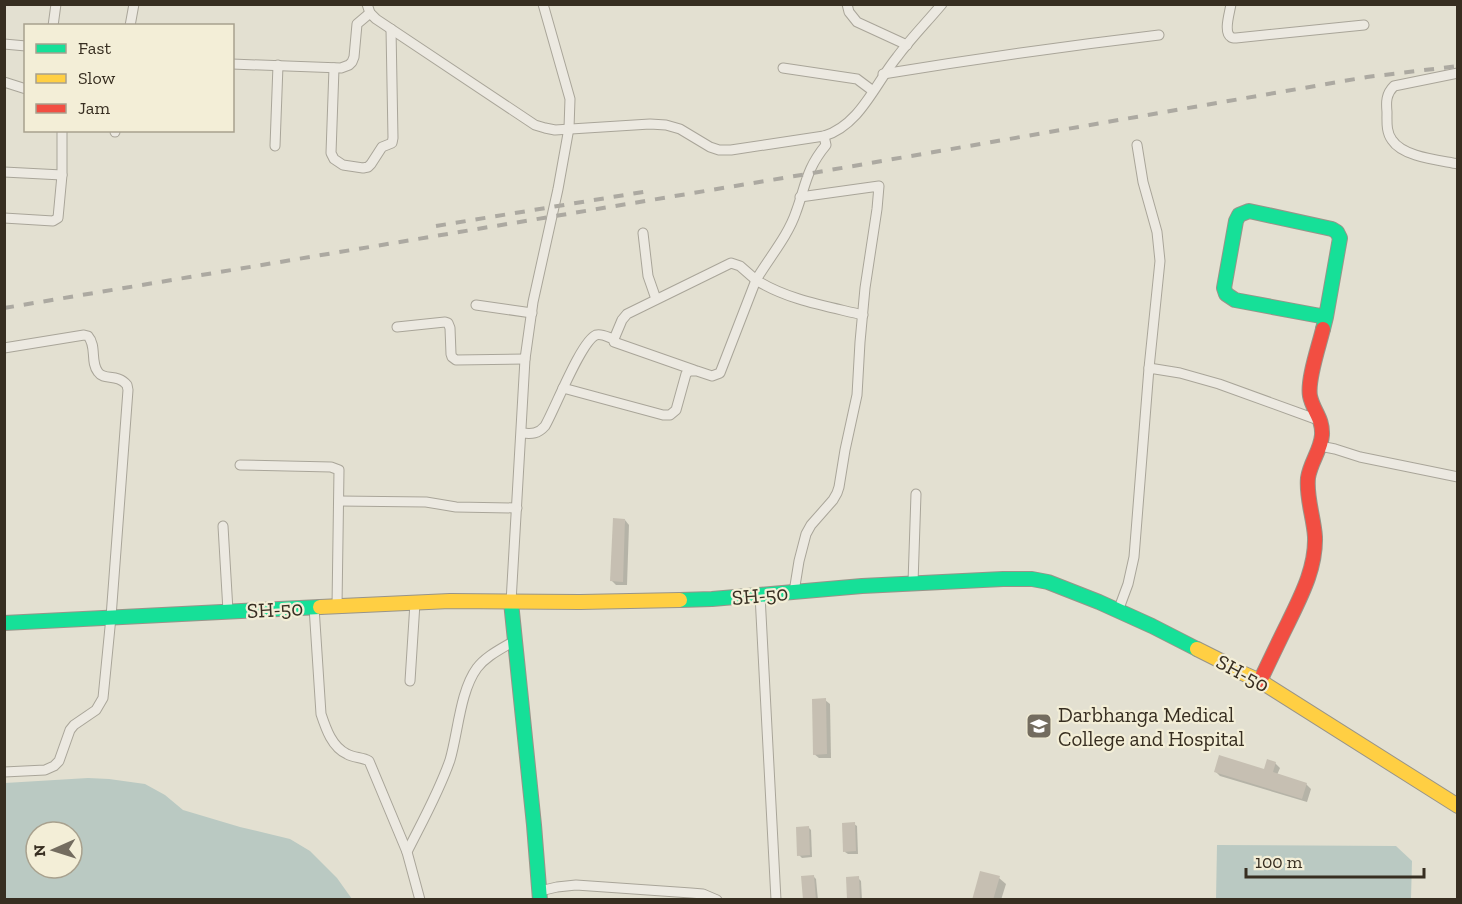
<svg xmlns="http://www.w3.org/2000/svg" width="1462" height="904" font-family="'Zilla Slab',serif">
<style>
.water{fill:#bac9c2;fill-rule:evenodd}
.shadow{fill:#0003}
.building{fill:#c6bfb2}
.lines{fill:none;stroke-linecap:round;stroke-linejoin:round}
.street-casing{stroke:#a9a599;stroke-width:11}
.fast-casing{stroke:#989489;stroke-width:16}
.slow-casing{stroke:#989489;stroke-width:16}
.jam-casing{stroke:#989489;stroke-width:16}
.street{stroke:#ece9e1;stroke-width:9}
.fast{stroke:#16e098;stroke-width:14}
.slow{stroke:#ffcf43;stroke-width:14}
.jam{stroke:#f24e42;stroke-width:14}
.rail{stroke:#aca9a1;stroke-width:4;stroke-dasharray:10 10;stroke-linecap:butt}
.labels{text-anchor:middle;dominant-baseline:central;stroke-width:4.5;stroke-linejoin:round;paint-order:stroke}
.street-label{font-size:21px;fill:#372e21;stroke:#f3eed7}
.poi-label{font-size:21px;fill:#372e21;stroke:#f3eed7;text-anchor:start}
</style>
<rect width="100%" height="100%" fill="#e3e0d1"/>
<g class="water">
<path d="M88,778l21,1 36,5 20,11 18,15 57,17 50,12 20,12 27,27 15,21h-347v-116zM36,832h36v36h-36z"/>
<polygon points="1217,845 1396,846 1412,861 1411,899 1216,899"/>
</g>
<g class="shadow">
<polygon points="625,520 629,525 627,585 616,585 612,581"/>
<polygon points="825,700 830,704 831,758 819,758 814,754"/>
<polygon points="1275,763 1280,768 1277,775 1306,784 1311,789 1307,802 1220,776 1215,771 1265,771"/>
<polygon points="854,824 857,826 858,854 848,854 845,852"/>
<polygon points="808,827 811,830 812,857 802,858 799,855"/>
<polygon points="814,877 816,879 818,900 804,900"/>
<polygon points="858,878 861,881 862,900 848,900"/>
<polygon points="999,878 1006,884 1001,900 973,900"/>
</g>
<g class="building">
<polygon points="613,518 625,519 623,582 610,581"/>
<polygon points="826,698 827,754 813,755 812,699"/>
<polygon points="1219,755 1264,769 1267,759 1276,762 1273,772 1307,783 1302,799 1214,772"/>
<polygon points="855,822 856,851 843,852 842,823"/>
<polygon points="809,826 810,855 797,856 796,827"/>
<polygon points="980,871 1000,876 993,900 972,900"/>
<polygon points="814,875 816,900 803,900 801,876"/>
<polygon points="859,876 860,900 847,900 846,877"/>
</g>
<g class="lines">
<g class="street-casing">
<g id="street">
<path d="M367,4l3,9 6,6 159,106 10,3 10,2 95,-6 16,1 14,4 30,18 9,3h12l93,-14c36,-11 51,-52 73,-79 14,-19 30,-35 45,-53"/>
<polyline points="847,4 849,12 857,22 907,45"/>
<path d="M1231,4c-1,8 -8,28 0,33 1,1 3,1 5,1l128,-13"/>
<polyline points="53,26 56,4"/>
<polyline points="130,26 134,4"/>
<polyline points="4,44 26,46"/>
<polyline points="232,64 341,68 349,65 352,62 354,57 357,24 370,13"/>
<polyline points="334,68 331,153 334,159 343,165 363,168 368,167 371,164 382,147 392,143 393,138 391,29"/>
<polyline points="783,68 857,79 873,91"/>
<path d="M1458,73l-64,13c-8,8 -8,16 -7,26 0,10 -1,20 5,28 11,17 46,20 66,24"/>
<path d="M883,74c92,-15 183,-28 276,-39"/>
<polyline points="4,82 26,89"/>
<polyline points="115,132 115,130"/>
<polyline points="1137,145 1143,182 1157,232 1160,261 1149,368"/>
<polyline points="275,146 278,65"/>
<polyline points="4,172 62,175"/>
<polyline points="4,218 53,221 58,218 62,175 62,130"/>
<polyline points="643,233 648,276 656,299"/>
<polyline points="476,305 532,313"/>
<polyline points="397,327 445,322 448,323 450,328 451,354 452,357 456,360 525,359"/>
<polyline points="614,342 694,370"/>
<path d="M4,348l80,-13 4,1c9,10 2,26 10,36 6,9 19,1 29,13l1,5 -17,227 -8,81 -7,12 -22,15 -4,5 -11,31 -5,5 -9,4 -41,2"/>
<path d="M563,388l100,27h7l6,-5 10,-36 3,-3h8l15,5 8,-3 36,-93c32,20 70,26 107,35"/>
<path d="M522,433c10,1 16,1 23,-7 10,-17 36,-85 51,-91 6,-2 13,3 18,4l8,-19 5,-6 104,-51 9,3 16,14c13,-22 32,-44 40,-68 10,-27 10,-43 30,-67l-2,-9"/>
<polyline points="1320,446 1335,449 1360,457 1458,477"/>
<polyline points="240,465 331,467 339,470 337,606"/>
<polyline points="339,501 426,502 456,507 517,508"/>
<polyline points="223,526 228,611"/>
<polyline points="913,583 916,494"/>
<polyline points="794,592 799,561 806,534 811,525 833,500 837,493 839,487 845,450 857,395 860,342 865,288 877,209 879,186 800,197"/>
<polyline points="760,595 776,900"/>
<polyline points="511,602 525,359 533,302 558,189 569,128 570,99 543,4"/>
<path d="M314,607l7,107c5,15 11,33 26,40 7,4 15,3 22,7l38,91"/>
<polyline points="1118,611 1128,584 1134,557 1149,368 1180,373 1219,384 1321,421"/>
<polyline points="410,681 415,603"/>
<polyline points="540,891 557,887 576,885 691,893 703,894 717,900"/>
<path d="M420,900l-13,-48c15,-30 32,-60 43,-92 8,-27 10,-69 27,-92 9,-12 24,-19 37,-27"/>
</g>
</g>
<g class="fast-casing">
<g id="fast">
<polyline points="1323,329 1326,317 1340,238 1337,232 1332,229 1249,211 1239,215 1236,221 1224,288 1226,294 1235,300 1326,317"/>
<polyline points="680,600 712,599 862,586 1003,579 1032,579 1048,582 1099,602 1152,626 1197,649"/>
<polyline points="511,602 534,825 540,900"/>
<polyline points="4,623 320,607"/>
</g>
</g>
<g class="slow-casing">
<g id="slow">
<polyline points="320,607 450,601 580,602 680,600"/>
<polyline points="1197,649 1221,661 1231,668 1260,681 1458,806"/>
</g>
</g>
<g class="jam-casing">
<path id="jam" d="M1260,681c9,-19 18,-38 28,-58 13,-27 28,-55 27,-86 -1,-19 -9,-39 -7,-59 2,-15 13,-28 14,-43 1,-17 -9,-24 -12,-39 -3,-16 9,-50 13,-67"/>
</g>
<use href="#street" class="street"/>
<use href="#fast" class="fast"/>
<use href="#slow" class="slow"/>
<use href="#jam" class="jam"/>
<g class="rail">
<polyline points="436,226 649,191"/>
<polyline points="4,308 807,174 1367,77 1458,66"/>
</g>
</g>
<defs>
<g id="university-square" transform="scale(1.35)"><rect x="-9" y="-9" width="18" height="18" rx="4" fill="#736c5f" stroke="#f3eed7"/><path d="M0-5L7-2L0 1L-7-2ZM-4 1L0 2.5L4 1V4Q0 6-4 4Z" fill="#fff"/></g>
</defs>
<g fill-rule="evenodd">
<use href="#university-square" x="1039" y="726"/>
</g>
<g class="labels">
<g class="street-label">
<text transform="translate(760 595) rotate(-5)">SH-50</text>
<text transform="translate(275 609) rotate(-3)">SH-50</text>
<text transform="translate(1243 673) rotate(28)">SH-50</text>
</g>
<g class="poi-label">
<text x="1058" y="714">Darbhanga Medical<tspan x="1058" dy="24">College and Hospital</tspan></text>
</g>
</g>
<rect width="1462" height="904" fill="none" stroke="#372e21" stroke-width="12"/>
<rect x="24" y="24" width="210" height="108" fill="#f3eed7" stroke="#a8a18e" stroke-width="1.5"/>
<rect x="36" y="44" width="30" height="9" fill="#16e098" stroke="#a8a18e" stroke-width="1.5"/>
<text x="78" y="54" font-size="18" fill="#372e21">Fast</text>
<rect x="36" y="74" width="30" height="9" fill="#ffcf43" stroke="#a8a18e" stroke-width="1.5"/>
<text x="78" y="84" font-size="18" fill="#372e21">Slow</text>
<rect x="36" y="104" width="30" height="9" fill="#f24e42" stroke="#a8a18e" stroke-width="1.5"/>
<text x="78" y="114" font-size="18" fill="#372e21">Jam</text>
<g transform="translate(54 850) rotate(267)"><circle r="28" fill="#f3eed7" stroke="#a8a18e" stroke-width="1.5"/>
<path d="M0-4.5L10 22L0 15L-10 22Z" fill="#736c5f"/>
<text y="-9" font-size="16" font-weight="bold" text-anchor="middle" fill="#372e21">N</text>
</g>
<path d="M1246 868v9h178v-9" fill="none" stroke="#372e21" stroke-width="3"/>
<text x="1255" y="868" font-size="18" fill="#372e21" stroke="#f3eed7" stroke-width="4.5" paint-order="stroke">100 m</text>
</svg>
